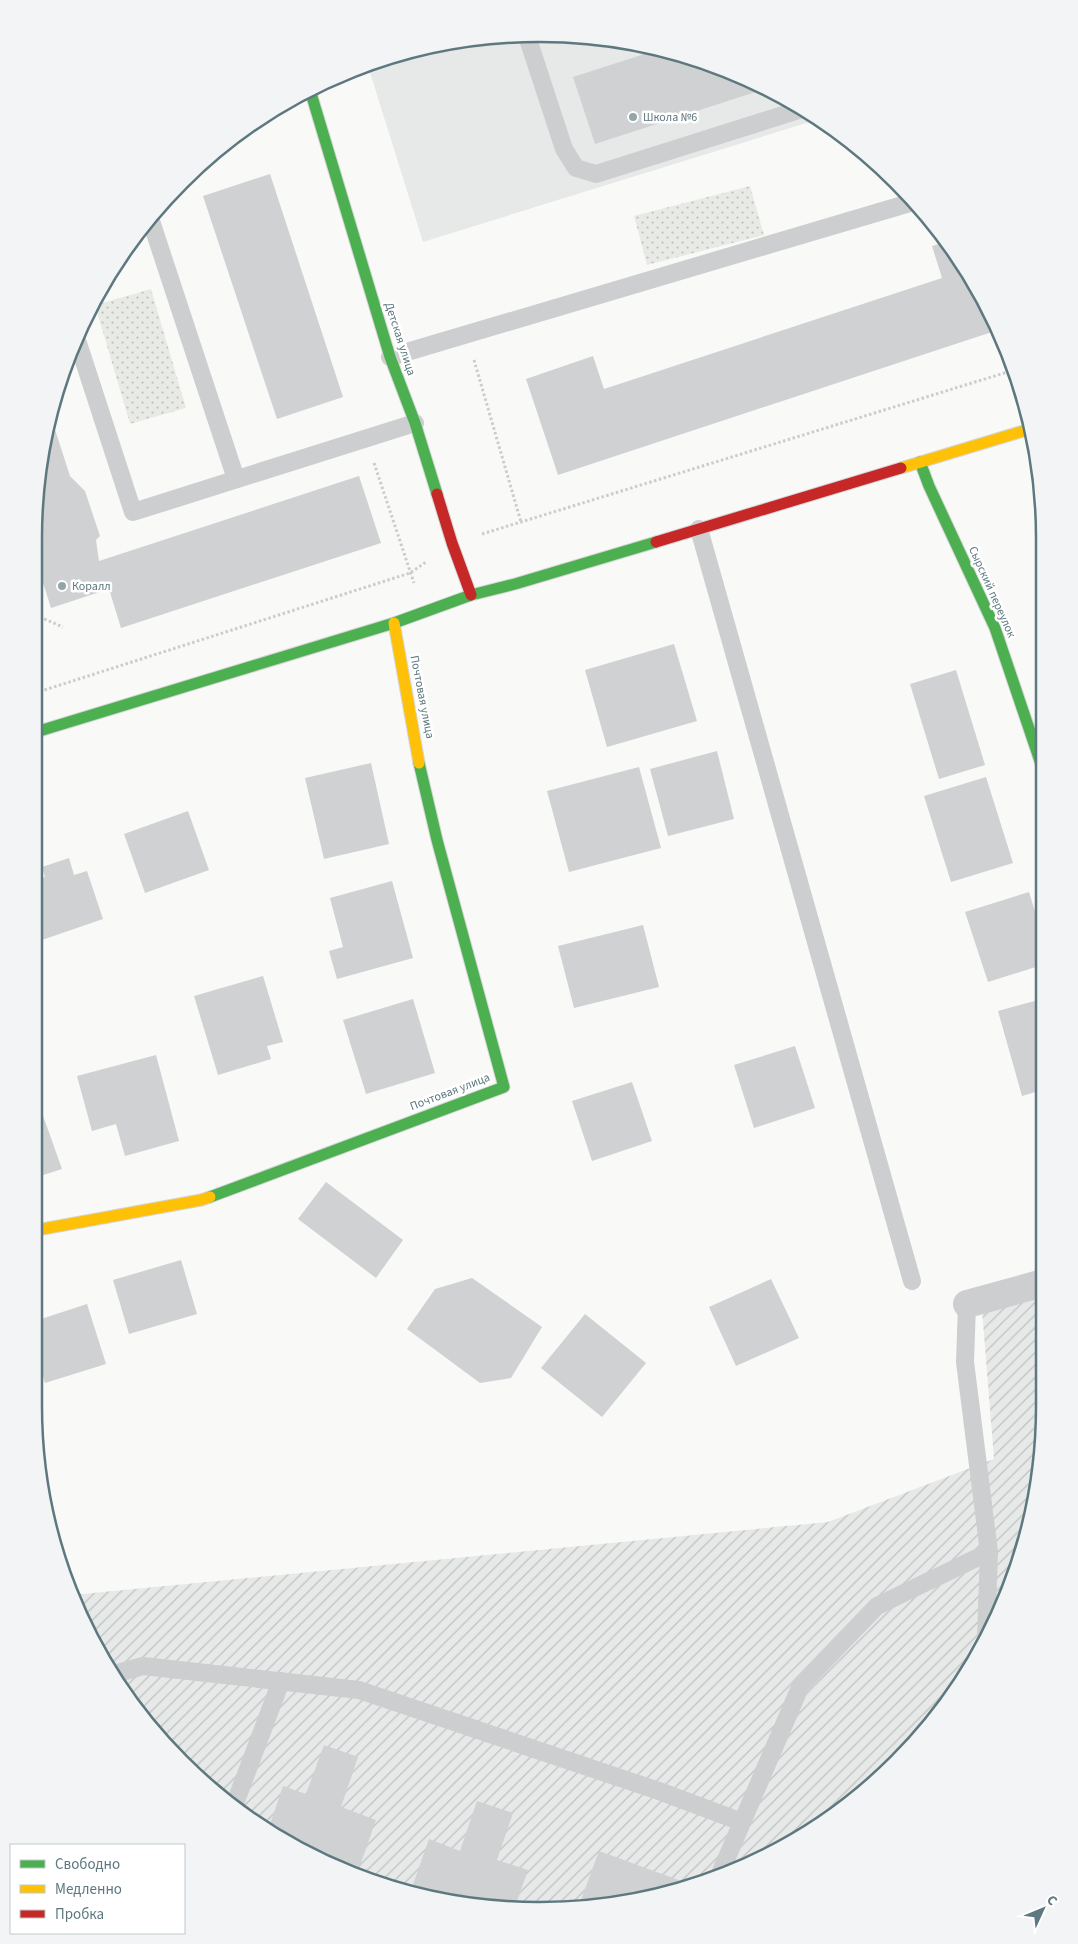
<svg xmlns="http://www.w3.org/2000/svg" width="1078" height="1944" font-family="'Source Sans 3',sans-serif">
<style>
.built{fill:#e7e9e8}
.industrial{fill:url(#industrial-furrows)}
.park{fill:url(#park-dots)}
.building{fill:#cfd1d2}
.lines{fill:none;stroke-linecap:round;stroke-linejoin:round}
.fast-casing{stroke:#d4d6d6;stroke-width:13}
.slow-casing{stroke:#d4d6d6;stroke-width:13}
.jam-casing{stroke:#d4d6d6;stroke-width:13}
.path{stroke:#cbcdcd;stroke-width:3;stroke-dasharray:2.5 2.5;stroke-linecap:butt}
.lane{stroke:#cdcecf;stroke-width:18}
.street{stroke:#cdcecf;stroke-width:28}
.fast{stroke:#4caf50;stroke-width:11}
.slow{stroke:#ffc107;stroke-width:11}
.jam{stroke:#c62828;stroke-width:11}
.poi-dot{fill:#94a5a9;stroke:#fff;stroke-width:2}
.labels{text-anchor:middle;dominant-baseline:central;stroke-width:5;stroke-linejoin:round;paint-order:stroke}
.poi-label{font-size:12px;fill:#5e787f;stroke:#fff;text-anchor:start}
.street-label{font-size:12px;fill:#5e787f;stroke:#fff}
.rim{fill:none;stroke:#5e787f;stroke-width:2.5}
</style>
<defs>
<pattern id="industrial-furrows" width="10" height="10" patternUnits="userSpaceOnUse" patternTransform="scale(1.25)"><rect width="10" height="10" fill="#e7e9e8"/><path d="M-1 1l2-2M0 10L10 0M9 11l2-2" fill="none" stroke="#bec2c1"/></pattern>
<pattern id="park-dots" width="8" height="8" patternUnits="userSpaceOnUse" patternTransform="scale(1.25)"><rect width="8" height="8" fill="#e8ebe5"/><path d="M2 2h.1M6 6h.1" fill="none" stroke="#bfc3bf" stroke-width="1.8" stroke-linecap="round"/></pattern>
</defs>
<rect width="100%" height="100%" fill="#f9f9f8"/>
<polygon class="built" points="506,35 605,38 702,61 792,102 816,120 423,242 368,66 409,51"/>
<polygon class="industrial" points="1043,1298 1043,1438 1018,1567 976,1658 919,1738 872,1785 792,1842 732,1872 638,1900 572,1909 473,1906 408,1893 316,1858 258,1825 182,1762 138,1712 86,1629 72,1595 828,1522 994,1459 982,1310"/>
<g class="park">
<polygon points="750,186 764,235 647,265 634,216"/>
<polygon points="151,289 186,408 130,424 95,305"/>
</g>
<g class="building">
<polygon points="657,50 702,61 765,89 595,144 573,77"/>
<polygon points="270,174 343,397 277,419 203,196"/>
<polygon points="946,242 959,259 995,331 558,475 526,379 593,356 604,389 942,278 932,246"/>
<polygon points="50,414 70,476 85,491 100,536 96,540 99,561 359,476 381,543 121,628 109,589 51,608 35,557 35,506"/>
<polygon points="674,644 697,721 607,747 585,670"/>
<polygon points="956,670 985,765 939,779 910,684"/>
<polygon points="717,751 734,819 668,836 650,769"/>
<polygon points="371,763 389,844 324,859 305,778"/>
<polygon points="639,767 661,848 569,872 547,791"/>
<polygon points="986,777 1013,863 951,882 924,796"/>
<polygon points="188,811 209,870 145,893 124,834"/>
<polygon points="69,858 74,875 87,871 103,919 39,941 36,932 36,880 45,877 42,867"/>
<polygon points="392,881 413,958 337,979 329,951 343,947 330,898"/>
<polygon points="1029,892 1041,931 1042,965 988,982 965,912"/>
<polygon points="643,925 659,987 574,1008 558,946"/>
<polygon points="263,976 283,1042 267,1046 271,1059 218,1075 194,996"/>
<polygon points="413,999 435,1073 366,1094 343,1020"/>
<polygon points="1042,999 1042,1090 1022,1096 998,1011"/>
<polygon points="795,1046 815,1108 754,1128 734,1065"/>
<polygon points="156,1055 179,1141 125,1156 116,1124 92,1131 77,1076"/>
<polygon points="632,1082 652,1141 592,1161 572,1101"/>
<polygon points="41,1110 62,1169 37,1177 37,1112"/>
<polygon points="326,1182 403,1240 376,1278 298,1219"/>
<polygon points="181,1260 197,1314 129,1334 113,1280"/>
<polygon points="472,1278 542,1327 511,1378 480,1383 407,1329 435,1289"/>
<polygon points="771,1279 799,1338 736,1366 709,1307"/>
<polygon points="87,1304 106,1364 45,1383 38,1360 38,1320"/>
<polygon points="585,1314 646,1363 602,1417 541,1368"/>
<polygon points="324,1745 358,1757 341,1807 376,1820 357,1874 316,1858 268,1830 283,1786 306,1794"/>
<polygon points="477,1801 513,1813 497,1860 528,1870 515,1907 473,1906 410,1893 429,1839 460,1851"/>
<polygon points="599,1851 684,1882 683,1887 638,1900 578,1908"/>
</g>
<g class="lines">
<g class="fast-casing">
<g id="fast">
<polyline points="310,90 390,357 415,423 437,494"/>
<polyline points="920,462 929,486 995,628 1041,764"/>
<polyline points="36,732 394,623 471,595 515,584 656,542"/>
<polyline points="210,1197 504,1087 437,840 419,763"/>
</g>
</g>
<g class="slow-casing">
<g id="slow">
<polyline points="901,468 1030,429"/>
<polyline points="394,623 419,763"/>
<polyline points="37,1230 201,1200 210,1197"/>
</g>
</g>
<g class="jam-casing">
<g id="jam">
<polyline points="437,494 452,543 471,595"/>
<polyline points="656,542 901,468"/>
</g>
</g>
<g class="path">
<polyline points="474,360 521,522"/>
<polyline points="374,463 414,583"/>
<polyline points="482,534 1014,370"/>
<polyline points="35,615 63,627"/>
<polyline points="35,693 410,573 426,562"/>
</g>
<g class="lane">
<polyline points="527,36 564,149 576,168 596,174 802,109"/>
<polyline points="150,218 236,479"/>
<polyline points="78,343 133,512 415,423"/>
<polyline points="390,357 913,202"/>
<polyline points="699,529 912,1281"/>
<polyline points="986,1637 989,1552"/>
<polyline points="114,1674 143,1666 359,1690 659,1791 742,1822"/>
<polyline points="234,1806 281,1681"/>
<polyline points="719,1876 801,1685 877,1606 989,1552 965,1362 967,1304"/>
</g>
<polyline class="street" points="967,1304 1043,1283"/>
<use href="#fast" class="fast"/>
<use href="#slow" class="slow"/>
<use href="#jam" class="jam"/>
</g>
<g class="poi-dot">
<circle cx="633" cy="117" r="5"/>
<circle cx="62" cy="586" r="5"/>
</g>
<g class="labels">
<g class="poi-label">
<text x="643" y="117">Школа №6</text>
<text x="72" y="586">Коралл</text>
</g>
<g class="street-label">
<text transform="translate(400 339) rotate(72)">Детская улица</text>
<text transform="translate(992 592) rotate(66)">Сырский переулок</text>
<text transform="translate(422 697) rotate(79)">Почтовая улица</text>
<text transform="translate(450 1092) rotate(-21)">Почтовая улица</text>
</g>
</g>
<path d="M0 0H1078V1944H0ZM538 42H540A496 496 0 0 1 1036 538V1406A496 496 0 0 1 540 1902H538A496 496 0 0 1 42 1406V538A496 496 0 0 1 538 42Z" fill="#f2f4f5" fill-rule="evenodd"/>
<path class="rim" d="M538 42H540A496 496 0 0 1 1036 538V1406A496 496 0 0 1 540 1902H538A496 496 0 0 1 42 1406V538A496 496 0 0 1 538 42Z"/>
<rect x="10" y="1844" width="175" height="90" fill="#ffffff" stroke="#bfc9cc"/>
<rect x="20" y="1860" width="25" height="8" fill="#4caf50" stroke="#bfc9cc"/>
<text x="55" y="1869" font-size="15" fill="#5e787f">Свободно</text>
<rect x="20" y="1885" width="25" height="8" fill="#ffc107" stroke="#bfc9cc"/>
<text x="55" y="1894" font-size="15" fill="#5e787f">Медленно</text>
<rect x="20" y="1910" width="25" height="8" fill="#c62828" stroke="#bfc9cc"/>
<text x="55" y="1919" font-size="15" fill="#5e787f">Пробка</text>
<g transform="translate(1043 1909) rotate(46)" stroke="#ffffff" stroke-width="4" paint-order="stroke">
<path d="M0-4L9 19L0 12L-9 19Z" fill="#5e787f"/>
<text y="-8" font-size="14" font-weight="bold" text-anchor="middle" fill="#5e787f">С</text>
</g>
</svg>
